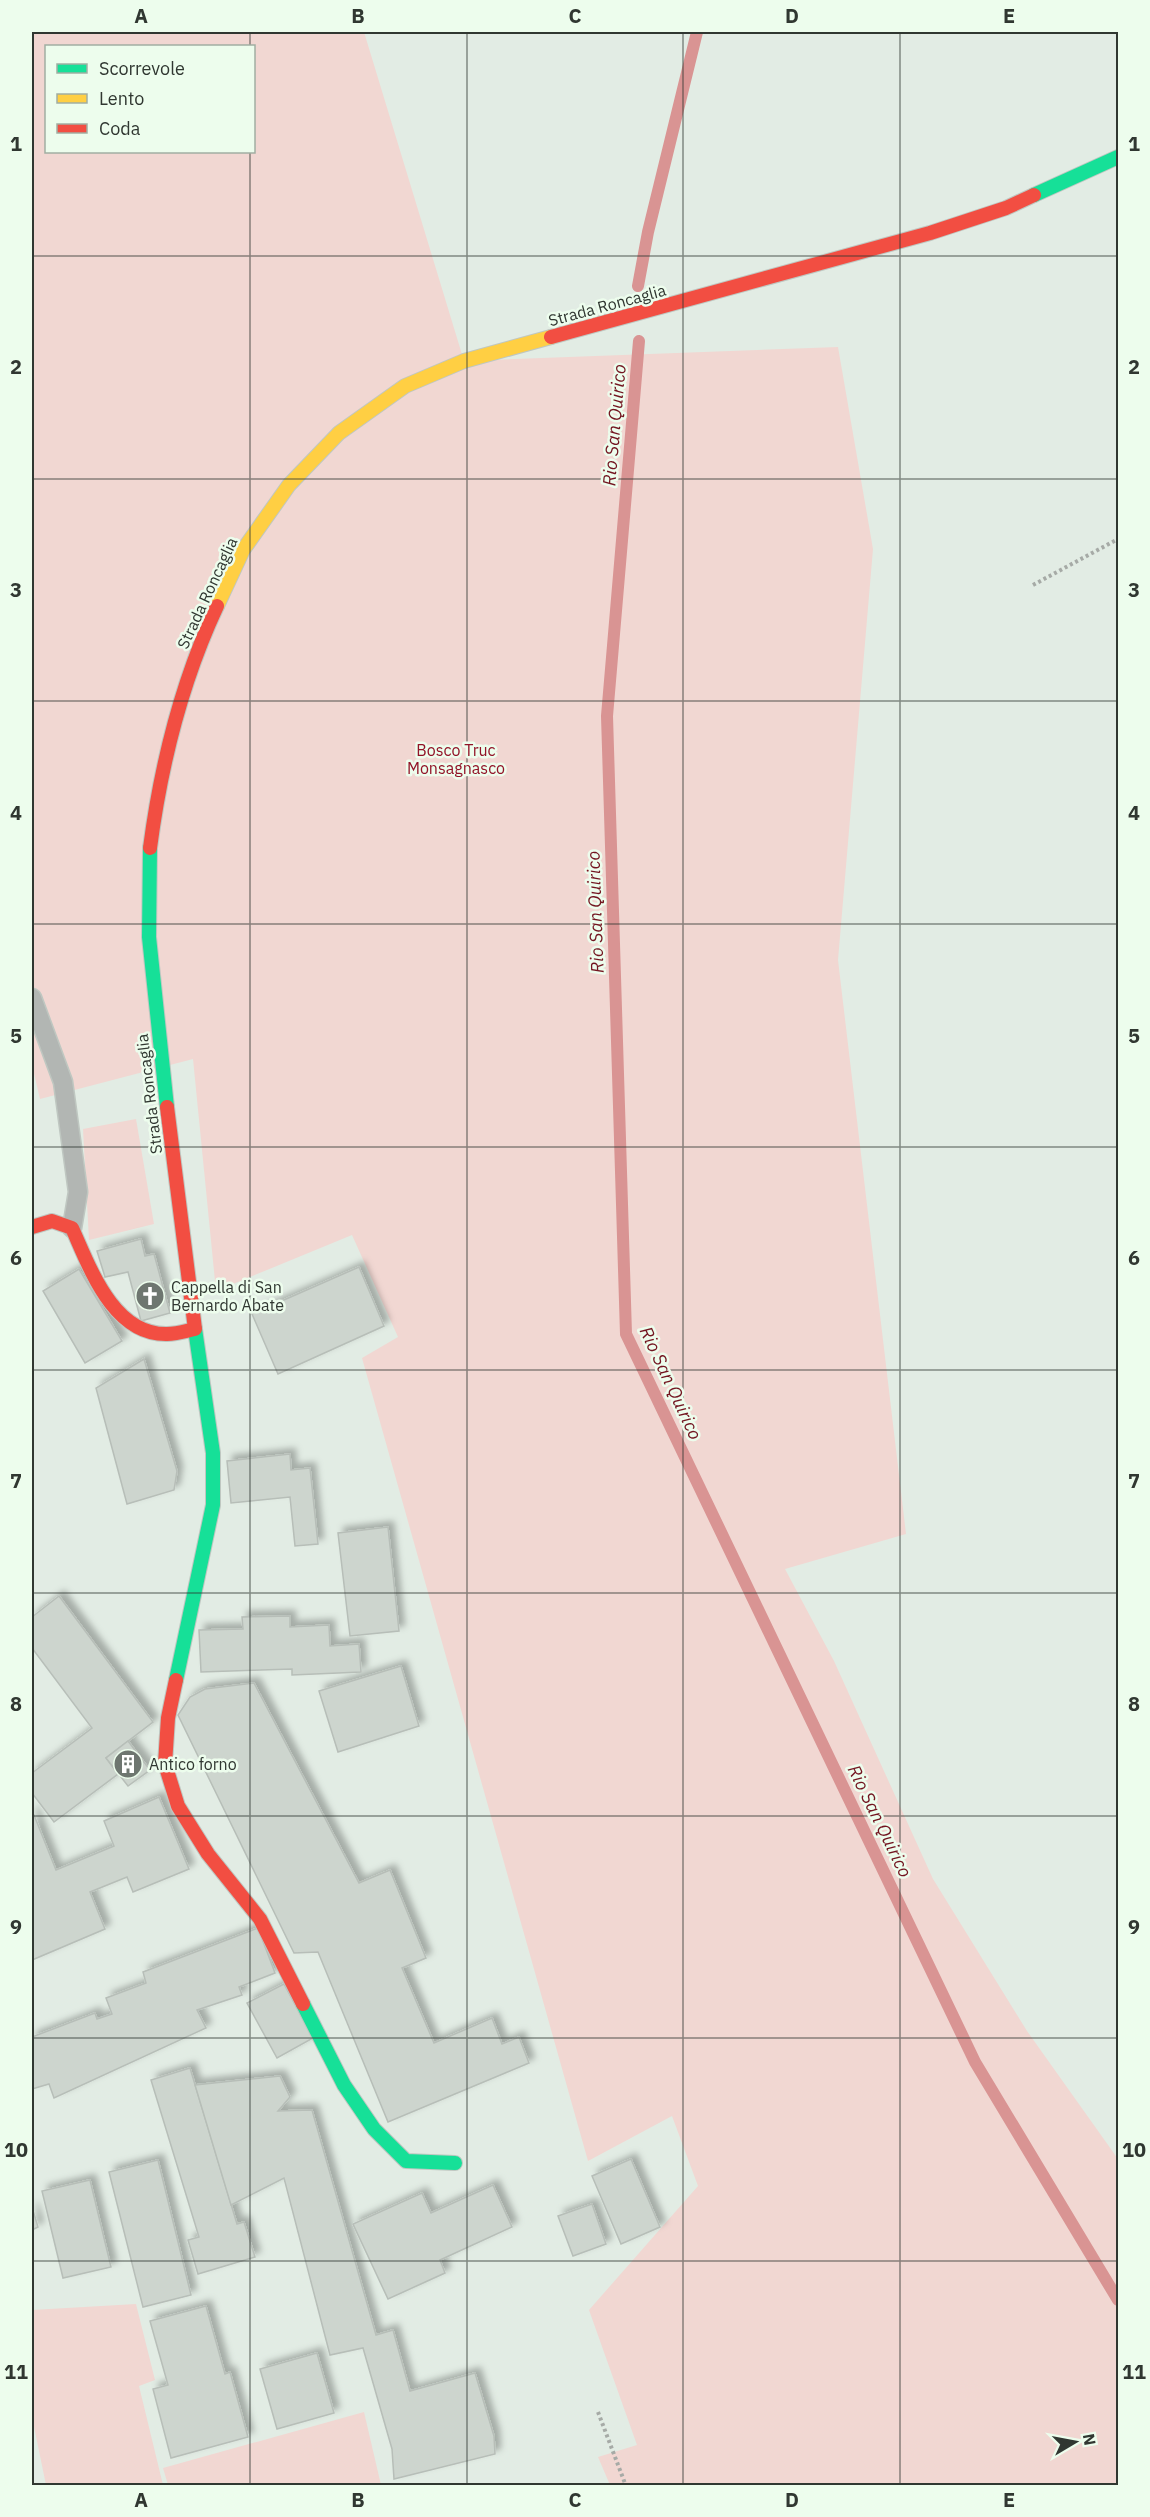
<svg xmlns="http://www.w3.org/2000/svg" width="1150" height="2517" font-family="'IBM Plex Sans',sans-serif">
<style>
.green{fill:#f1d7d2;fill-rule:evenodd}
.lines{fill:none;stroke-linecap:round;stroke-linejoin:round}
.stream{stroke:#d99493;stroke-width:12}
.building{fill:#cdd5ce;stroke:#b7beb8;stroke-width:1.5;filter:url(#shadow)}
.lane-casing{stroke:#bfc7c1;stroke-width:21}
.fast-casing{stroke:#bfc7c1;stroke-width:16}
.slow-casing{stroke:#bfc7c1;stroke-width:16}
.jam-casing{stroke:#bfc7c1;stroke-width:16}
.path{stroke:#a6aaa6;stroke-width:4;stroke-dasharray:3 3;stroke-linecap:butt}
.lane{stroke:#b2b6b3;stroke-width:18}
.fast{stroke:#16e098;stroke-width:14}
.slow{stroke:#ffcf43;stroke-width:14}
.jam{stroke:#f24e42;stroke-width:14}
.grid{fill:none;stroke:#303731;stroke-width:1.5;stroke-opacity:0.55}
.labels{text-anchor:middle;dominant-baseline:central;stroke-width:5;stroke-linejoin:round;paint-order:stroke}
.street-label{font-size:16px;fill:#303731;stroke:#edfded}
.park-label{font-size:16px;fill:#921327;stroke:#edfded}
.poi-label{font-size:16px;fill:#303731;stroke:#edfded;text-anchor:start}
.water-label{font-size:18px;font-style:italic;fill:#731520;stroke:#edfded}
.neatline{fill:none;stroke:#303731;stroke-width:2}
.grid-label{font-size:20px;text-anchor:middle;font-weight:bold;fill:#303731}
</style>
<defs>
<filter id="shadow"><feDropShadow dx="5.5" dy="-5.5" stdDeviation="3" flood-color="#0004"/></filter>
</defs>
<rect width="100%" height="100%" fill="#e2ece4"/>
<g class="green">
<path d="M32,32h332l100,329 374,-14 35,202 -35,411 68,574 -121,35 49,92 99,218 94,152 91,128v326h-508l-12,-28 39,-12 -48,-135 109,-124 -26,-70 -84,45 -226,-803 36,-21 -46,-102 -136,56 -23,-232 -153,40 -8,-34zM46,46h208v106h-208z"/>
<polygon points="136,1119 154,1224 89,1240 83,1129"/>
<polygon points="136,2304 155,2380 139,2386 163,2485 46,2485 32,2417 32,2310"/>
<polygon points="364,2412 381,2485 168,2485 163,2468"/>
</g>
<g class="lines">
<g class="stream">
<polyline points="638,286 648,232 697,32"/>
<polyline points="639,341 607,716 626,1334 975,2062 1118,2300"/>
</g>
</g>
<g class="building">
<polygon points="141,1239 145,1256 154,1254 170,1313 141,1321 128,1272 105,1277 97,1251"/>
<polygon points="359,1267 384,1326 278,1374 252,1314"/>
<polygon points="79,1269 122,1341 85,1363 43,1291"/>
<polygon points="144,1359 177,1471 174,1490 127,1504 96,1388"/>
<polygon points="290,1454 291,1470 310,1468 318,1544 295,1546 290,1497 231,1503 227,1461"/>
<polygon points="388,1527 399,1631 350,1636 338,1533"/>
<polygon points="59,1596 153,1722 106,1758 118,1774 54,1822 32,1793 32,1773 92,1728 32,1648 32,1617"/>
<polygon points="290,1616 290,1627 329,1625 330,1646 359,1644 361,1672 292,1675 292,1669 201,1672 199,1630 243,1629 242,1617"/>
<polygon points="401,1666 419,1726 338,1752 319,1691"/>
<polygon points="254,1683 359,1883 390,1870 426,1958 402,1968 434,2043 492,2018 502,2044 519,2037 529,2063 388,2122 318,1952 294,1953 178,1715 190,1697 205,1689"/>
<polygon points="128,1741 150,1770 128,1786 106,1758"/>
<polygon points="159,1797 189,1869 133,1892 127,1877 90,1892 105,1929 32,1960 32,1810 56,1870 114,1846 104,1821"/>
<polygon points="258,1928 275,1973 239,1987 242,1995 197,2010 206,2028 54,2098 49,2084 32,2089 32,2037 95,2013 97,2019 112,2014 106,1998 146,1983 143,1972"/>
<polygon points="284,1984 313,2038 277,2058 247,2003"/>
<polygon points="190,2068 237,2224 244,2222 255,2257 198,2274 188,2240 199,2237 151,2080"/>
<polygon points="280,2076 290,2097 278,2111 312,2110 376,2335 393,2330 410,2391 475,2373 494,2436 495,2454 394,2479 392,2449 363,2348 330,2355 284,2178 231,2205 195,2085"/>
<polygon points="631,2159 660,2227 621,2244 592,2176"/>
<polygon points="158,2160 191,2295 143,2307 109,2172"/>
<polygon points="90,2180 111,2267 63,2278 42,2191"/>
<polygon points="493,2185 512,2227 440,2260 445,2273 388,2299 353,2224 422,2193 431,2213"/>
<polygon points="592,2204 606,2244 573,2256 558,2216"/>
<polygon points="32,2207 38,2227 32,2230"/>
<polygon points="206,2306 225,2374 230,2372 248,2437 171,2458 153,2389 168,2385 150,2321"/>
<polygon points="317,2353 334,2413 277,2429 260,2369"/>
</g>
<g class="lines">
<g class="lane-casing">
<polyline id="lane" points="32,998 63,1082 78,1192 72,1228"/>
</g>
<g class="fast-casing">
<g id="fast">
<polyline points="1034,195 1118,157"/>
<polyline points="150,848 149,937 167,1107"/>
<polyline points="176,1680 213,1505 213,1453 195,1329"/>
<polyline points="303,2004 344,2085 374,2129 406,2161 455,2163"/>
</g>
</g>
<g class="slow-casing">
<polyline id="slow" points="217,606 243,550 289,485 339,433 405,386 464,361 551,337"/>
</g>
<g class="jam-casing">
<g id="jam">
<polyline points="551,337 930,233 1006,208 1034,195"/>
<path d="M150,848c11,-84 31,-165 67,-242"/>
<path d="M32,1227l20,-6 20,7c18,40 41,107 95,106 10,0 19,-3 28,-5l-28,-222"/>
<polyline points="176,1680 168,1718 165,1764 178,1806 208,1854 260,1919 303,2004"/>
</g>
</g>
<g class="path">
<polyline points="1033,585 1118,539"/>
<polyline points="598,2412 626,2486"/>
</g>
<use href="#lane" class="lane"/>
<use href="#fast" class="fast"/>
<use href="#slow" class="slow"/>
<use href="#jam" class="jam"/>
</g>
<path class="grid" d="M250,32v14M467,32v2454M683,32v2454M900,32v2454M250,152v2334M32,256h1086M32,479h1086M32,701h1086M32,924h1086M32,1147h1086M32,1370h1086M32,1593h1086M32,1816h1086M32,2038h1086M32,2261h1086"/>
<defs>
<g id="church-disc" transform="scale(1.5)"><circle r="9.5" fill="#6e7670" stroke="#edfded"/><path d="M-1.2-6h2.4v3.5h3.3v2.4h-3.3V6h-2.4V-.1h-3.3v-2.4h3.3Z" fill="#fff"/></g>
<g id="building-disc" transform="scale(1.5)"><circle r="9.5" fill="#6e7670" stroke="#edfded"/><path d="M-4-6H4V6H1V3H-1V6H-4ZM-2.5-4.3h1.7v1.8h-1.7ZM.8-4.3h1.7v1.8H.8ZM-2.5-1h1.7V.8h-1.7ZM.8-1h1.7V.8H.8Z" fill="#fff"/></g>
</defs>
<g fill-rule="evenodd">
<use href="#church-disc" x="150" y="1296"/>
<use href="#building-disc" x="128" y="1764"/>
</g>
<g class="labels">
<g class="street-label">
<text transform="translate(607 305) rotate(-15)">Strada Roncaglia</text>
<text transform="translate(207 593) rotate(-65)">Strada Roncaglia</text>
<text transform="translate(149 1094) rotate(-97)">Strada Roncaglia</text>
</g>
<g class="park-label">
<text x="456" y="750">Bosco Truc<tspan x="456" dy="18">Monsagnasco</tspan></text>
</g>
<g class="poi-label">
<text x="171" y="1287">Cappella di San<tspan x="171" dy="18">Bernardo Abate</tspan></text>
<text x="149" y="1764">Antico forno</text>
</g>
<g class="water-label">
<text transform="translate(614 425) rotate(-85)">Rio San Quirico</text>
<text transform="translate(595 912) rotate(-92)">Rio San Quirico</text>
<text transform="translate(671 1383) rotate(65)">Rio San Quirico</text>
<text transform="translate(880 1821) rotate(64)">Rio San Quirico</text>
</g>
</g>
<rect width="1150" height="2517" fill="none" stroke="#edfded" stroke-width="66"/>
<rect x="45" y="45" width="210" height="108" fill="#edfded" stroke="#a1aea2" stroke-width="1.5"/>
<rect x="57" y="64" width="30" height="9" fill="#16e098" stroke="#a1aea2" stroke-width="1.5"/>
<text x="99" y="75" font-size="18" fill="#303731">Scorrevole</text>
<rect x="57" y="94" width="30" height="9" fill="#ffcf43" stroke="#a1aea2" stroke-width="1.5"/>
<text x="99" y="105" font-size="18" fill="#303731">Lento</text>
<rect x="57" y="124" width="30" height="9" fill="#f24e42" stroke="#a1aea2" stroke-width="1.5"/>
<text x="99" y="135" font-size="18" fill="#303731">Coda</text>
<g transform="translate(1075 2442) rotate(80)" stroke="#edfded" stroke-width="4.5" paint-order="stroke">
<path d="M0-4.5L10 22L0 15L-10 22Z" fill="#303731"/>
<text y="-9" font-size="16" font-weight="bold" text-anchor="middle" fill="#303731">N</text>
</g>
<rect x="33" y="33" width="1084" height="2451" class="neatline"/>
<g class="grid-label">
<text x="141" y="23">A</text>
<text x="358" y="23">B</text>
<text x="575" y="23">C</text>
<text x="792" y="23">D</text>
<text x="1009" y="23">E</text>
<text x="16" y="151">1</text>
<text x="1134" y="151">1</text>
<text x="16" y="374">2</text>
<text x="1134" y="374">2</text>
<text x="16" y="597">3</text>
<text x="1134" y="597">3</text>
<text x="16" y="820">4</text>
<text x="1134" y="820">4</text>
<text x="16" y="1043">5</text>
<text x="1134" y="1043">5</text>
<text x="16" y="1265">6</text>
<text x="1134" y="1265">6</text>
<text x="16" y="1488">7</text>
<text x="1134" y="1488">7</text>
<text x="16" y="1711">8</text>
<text x="1134" y="1711">8</text>
<text x="16" y="1934">9</text>
<text x="1134" y="1934">9</text>
<text x="16" y="2157">10</text>
<text x="1134" y="2157">10</text>
<text x="16" y="2379">11</text>
<text x="1134" y="2379">11</text>
<text x="141" y="2507">A</text>
<text x="358" y="2507">B</text>
<text x="575" y="2507">C</text>
<text x="792" y="2507">D</text>
<text x="1009" y="2507">E</text>
</g>
</svg>
